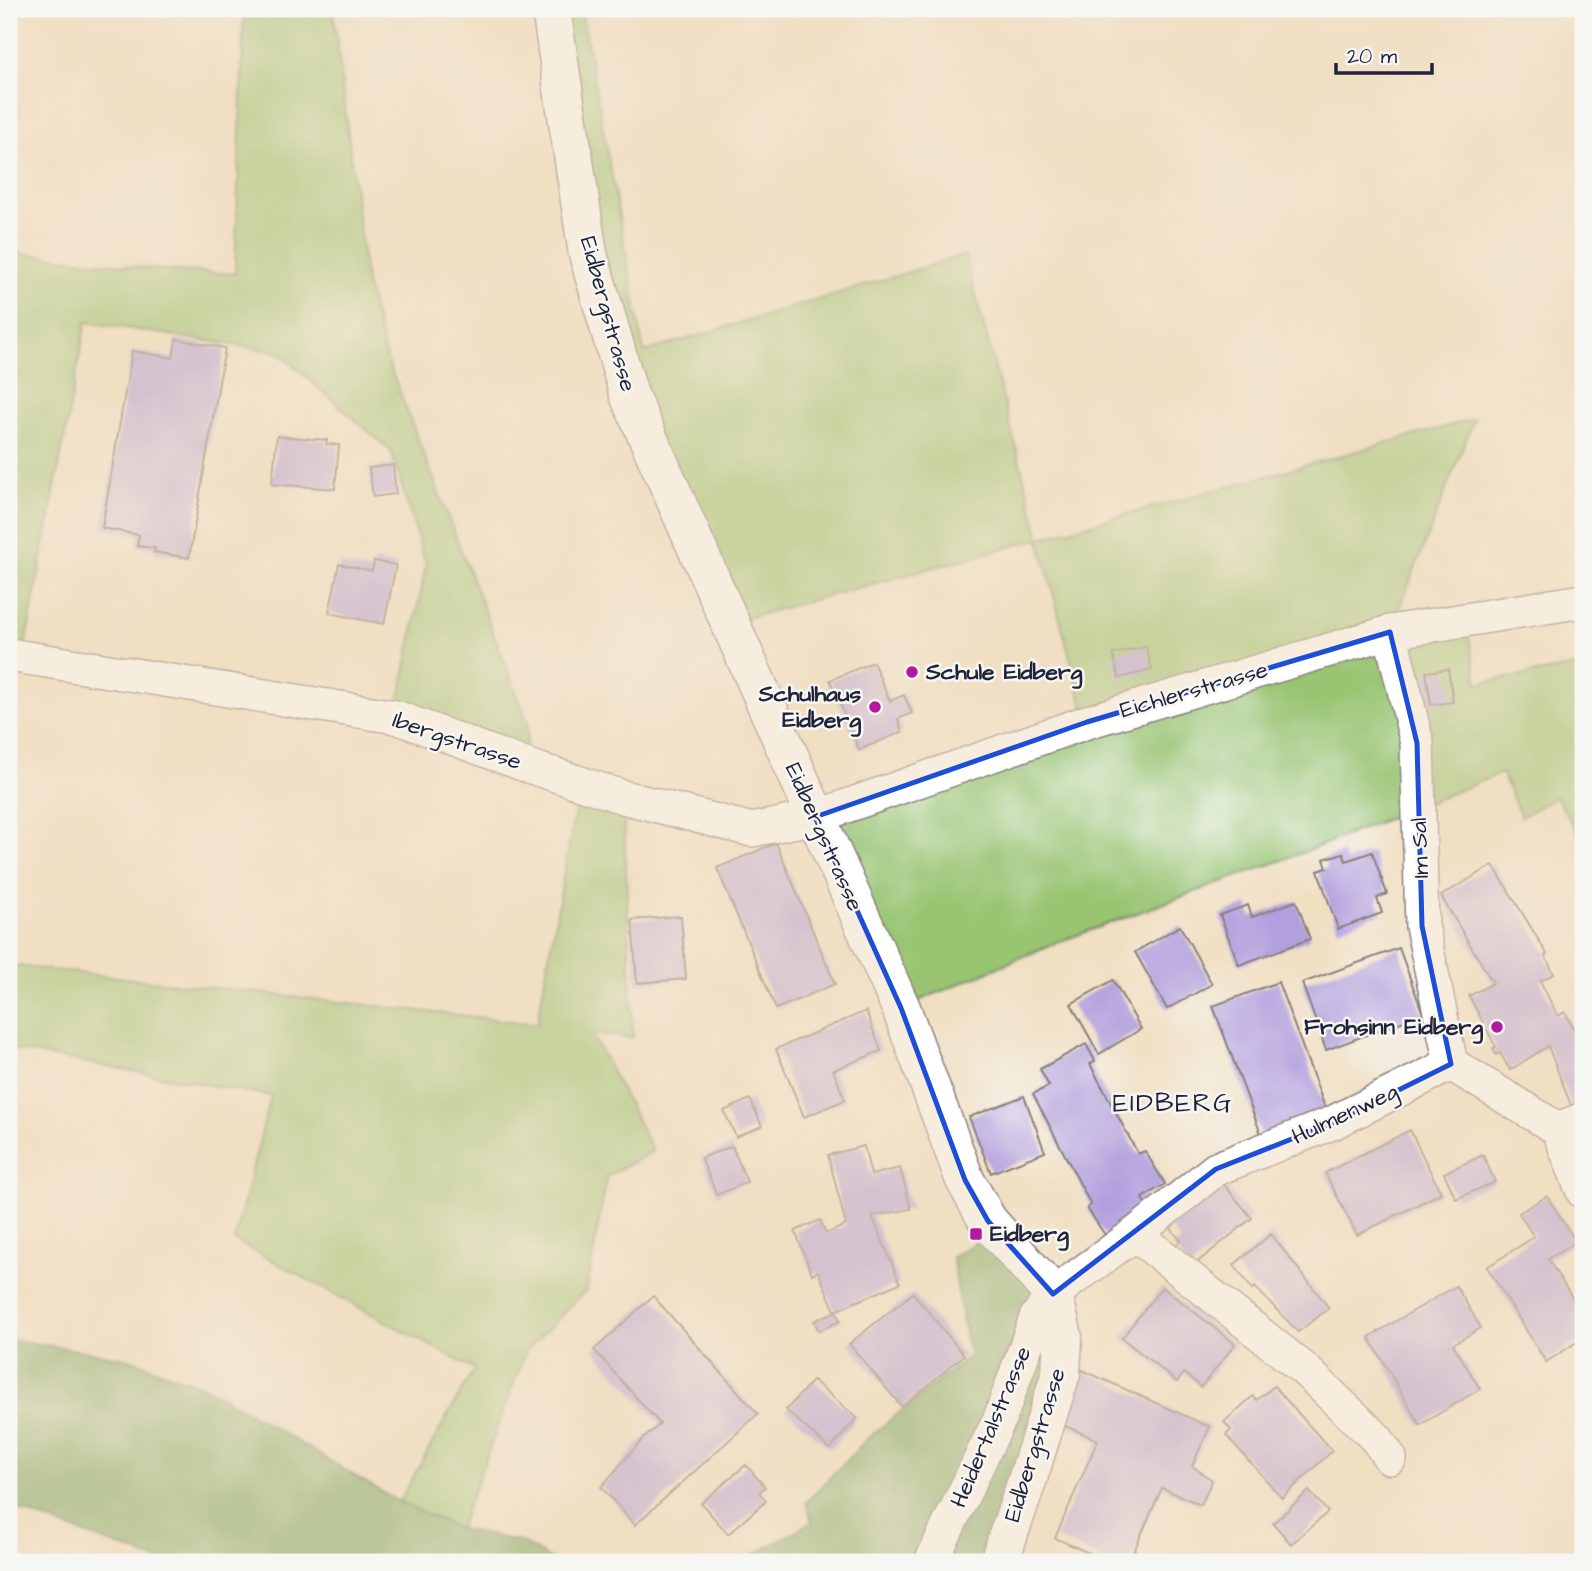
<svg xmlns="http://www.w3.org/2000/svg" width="1592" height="1571" font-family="'Architects Daughter',sans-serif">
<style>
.green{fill:#99c573;stroke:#5e7457;stroke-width:2}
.forest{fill:#7aaa65;stroke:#4e6650;stroke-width:2}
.building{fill:#b29fde}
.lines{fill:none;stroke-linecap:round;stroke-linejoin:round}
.street-casing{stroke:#8a807e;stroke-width:36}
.secondary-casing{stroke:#8a807e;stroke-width:41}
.street{stroke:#fff;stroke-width:33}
.secondary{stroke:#fff;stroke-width:38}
.marked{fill:none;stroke:#1d4ed8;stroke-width:5;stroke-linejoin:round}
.poi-dot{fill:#b5179e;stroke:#f6f6f2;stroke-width:2.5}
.labels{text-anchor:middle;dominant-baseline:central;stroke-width:5;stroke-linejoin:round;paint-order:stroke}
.street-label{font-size:23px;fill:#22223b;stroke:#f6f6f2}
.poi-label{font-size:23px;font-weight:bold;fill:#22223b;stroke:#f6f6f2;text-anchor:start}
.quarter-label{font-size:26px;letter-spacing:2px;fill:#22223b;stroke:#f6f6f2}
</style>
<rect width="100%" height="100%" fill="#f6f6f2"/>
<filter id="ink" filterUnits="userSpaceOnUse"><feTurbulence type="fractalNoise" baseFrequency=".0143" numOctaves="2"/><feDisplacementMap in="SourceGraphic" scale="14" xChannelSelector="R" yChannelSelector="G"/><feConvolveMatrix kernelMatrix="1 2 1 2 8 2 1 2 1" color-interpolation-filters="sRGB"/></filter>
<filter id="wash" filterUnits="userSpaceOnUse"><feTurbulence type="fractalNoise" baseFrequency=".00686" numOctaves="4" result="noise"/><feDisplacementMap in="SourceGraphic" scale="28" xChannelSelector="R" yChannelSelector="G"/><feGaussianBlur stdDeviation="1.57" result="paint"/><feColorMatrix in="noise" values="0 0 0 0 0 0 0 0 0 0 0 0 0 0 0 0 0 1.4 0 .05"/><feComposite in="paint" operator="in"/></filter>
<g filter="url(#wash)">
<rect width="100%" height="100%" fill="#f1dfc2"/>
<g class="green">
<polygon points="244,9 333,9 366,283 386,357 528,723 525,765 396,717 426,565 391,451 278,352 86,322 23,658 9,655 9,252 164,270 235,274"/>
<polygon points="551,9 581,9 644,352 965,255 1040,538 1474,419 1390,632 1466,620 1478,683 1583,665 1583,841 1556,797 1521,817 1502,773 1304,852 1050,945 916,1002 815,817 1087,722 1039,539 728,623 629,395"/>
<polygon points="580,783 623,797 633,1038 592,1034 653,1151 607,1176 587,1289 526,1351 459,1529 399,1502 474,1369 234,1240 271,1096 9,1049 9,965 537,1024"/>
</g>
<g class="forest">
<polygon points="996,1230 1063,1337 999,1562 741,1562 812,1522 806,1502 868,1438 969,1356 952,1257"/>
<polygon points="9,1339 127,1358 211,1390 399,1502 459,1529 521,1542 555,1562 162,1562 17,1509 9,1529"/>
</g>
<g id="blocks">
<g class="building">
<polygon points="176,339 225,348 189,558 154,552 155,548 137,546 139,535 102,528 132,351 173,358"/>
<polygon points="277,436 327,440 326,444 339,445 335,489 272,484"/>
<polygon points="393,465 396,494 373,497 369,468"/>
<polygon points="374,561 396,565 384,624 329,613 339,564 372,571"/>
<polygon points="1146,647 1152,670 1119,678 1113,654"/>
<polygon points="873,662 890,701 904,695 912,713 898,719 902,732 859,750 830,680"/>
<polygon points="1448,669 1453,702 1431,705 1426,672"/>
<polygon points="776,843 835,984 776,1009 717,868"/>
<polygon points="1372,852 1387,894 1377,898 1382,913 1338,929 1318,871 1327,868 1324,859 1343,853 1346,861"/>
<polygon points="1493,865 1547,954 1545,956 1554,974 1540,981 1558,1016 1565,1012 1580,1042 1583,1041 1583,1104 1572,1108 1548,1046 1510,1070 1500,1053 1496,1055 1493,1048 1496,1047 1469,996 1493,983 1441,896"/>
<polygon points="1296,901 1310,939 1239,965 1220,915 1248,905 1252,917"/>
<polygon points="681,916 686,979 637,983 632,920"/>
<polygon points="1180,926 1212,984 1167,1009 1135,952"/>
<polygon points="1399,948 1423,1014 1326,1050 1302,983"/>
<polygon points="1113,980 1141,1029 1099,1054 1071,1004"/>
<polygon points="1278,982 1326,1110 1261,1134 1213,1006"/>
<polygon points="866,1011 881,1051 833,1070 845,1100 804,1117 776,1049"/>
<polygon points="1086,1044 1095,1061 1090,1064 1138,1154 1145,1151 1165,1184 1142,1198 1148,1208 1105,1235 1087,1208 1091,1205 1033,1094 1049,1086 1040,1069"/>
<polygon points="1024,1096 1045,1152 991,1173 969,1117"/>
<polygon points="750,1099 762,1126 736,1137 724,1111"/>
<polygon points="1410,1130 1441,1193 1357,1235 1325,1173"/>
<polygon points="732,1146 747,1182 717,1195 701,1158"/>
<polygon points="864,1146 871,1175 900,1168 911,1209 872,1216 900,1283 835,1311 818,1271 812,1274 795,1231 820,1220 826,1234 846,1225 828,1155"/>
<polygon points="1483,1155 1495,1182 1456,1199 1444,1173"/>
<polygon points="1221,1181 1252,1218 1190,1268 1173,1246 1181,1241 1168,1225"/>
<polygon points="1547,1196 1576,1242 1548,1259 1583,1315 1583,1338 1546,1362 1487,1267 1534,1237 1519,1213"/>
<polygon points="1271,1234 1329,1308 1298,1332 1255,1287 1252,1289 1234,1265"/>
<polygon points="1456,1286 1481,1328 1453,1344 1480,1389 1420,1425 1369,1337"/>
<polygon points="1162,1287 1235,1344 1201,1387 1184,1373 1177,1382 1122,1338"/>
<polygon points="913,1293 964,1355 902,1407 849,1344"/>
<polygon points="653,1296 758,1414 635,1525 601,1487 642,1440 660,1424 594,1350"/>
<polygon points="836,1311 840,1321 819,1331 814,1321"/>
<polygon points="1080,1369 1210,1427 1192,1466 1212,1480 1201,1505 1162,1488 1129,1562 1109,1562 1055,1538 1098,1440 1056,1422"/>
<polygon points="813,1380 857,1418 830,1449 786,1410"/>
<polygon points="1274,1386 1332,1451 1282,1498 1226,1435 1231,1430 1224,1422 1253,1396 1257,1400"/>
<polygon points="746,1465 765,1487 759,1492 766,1501 728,1534 701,1503"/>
<polygon points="1309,1491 1328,1512 1291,1544 1273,1523"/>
</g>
</g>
</g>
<g filter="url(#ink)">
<use href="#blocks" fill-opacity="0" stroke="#8a807e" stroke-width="2"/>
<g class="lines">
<g class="street-casing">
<g id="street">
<polyline points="1390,632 1417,743 1422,926 1451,1064"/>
<polyline points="9,655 396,717 525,765 623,797 752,830 815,817 1087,722 1390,632 1583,601"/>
<polyline points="1451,1064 1558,1129 1583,1119"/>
<polyline points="1558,1129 1583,1192"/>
<polyline points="1135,1234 1304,1369 1376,1438 1390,1458"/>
<polyline points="931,1562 1000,1418 1036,1318 1053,1294 1135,1234 1216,1169 1332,1123 1451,1064"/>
</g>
</g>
<g class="secondary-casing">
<polyline id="secondary" points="551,9 588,254 629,395 901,1008 965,1180 988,1221 1053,1294 1063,1337 1061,1373 1026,1484 999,1562"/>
</g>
<use href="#street" class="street"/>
<use href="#secondary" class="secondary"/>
</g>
</g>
<path d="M0 0H1592V1571H0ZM1390,632l27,111 5,183 29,138 -119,59 -116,46 -163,125 -65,-73 -23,-41 -64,-172 -86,-191 272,-95z" fill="#f1dfc2" fill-opacity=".55" fill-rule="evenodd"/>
<path class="marked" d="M1390,632l27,111 5,183 29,138 -119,59 -116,46 -163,125 -65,-73 -23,-41 -64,-172 -86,-191 272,-95z"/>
<g class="poi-dot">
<circle cx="912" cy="672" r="7"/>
<circle cx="875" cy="707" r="7"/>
<circle cx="1497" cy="1027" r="7"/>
<rect x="969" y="1227" width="14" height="14" rx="3.5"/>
</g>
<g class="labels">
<g class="street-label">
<text transform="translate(608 314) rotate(75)">Eidbergstrasse</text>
<text transform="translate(1194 690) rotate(-16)">Eichlerstrasse</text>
<text transform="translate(457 741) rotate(19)">Ibergstrasse</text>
<text transform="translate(824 837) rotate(66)">Eidbergstrasse</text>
<text transform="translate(1420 848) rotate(-92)">Im Sal</text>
<text transform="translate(1345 1114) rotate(-25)">Hulmenweg</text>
<text transform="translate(991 1427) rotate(-67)">Heidertalstrasse</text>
<text transform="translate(1035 1445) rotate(-73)">Eidbergstrasse</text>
</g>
<g class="poi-label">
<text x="926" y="672">Schule Eidberg</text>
<text x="861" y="694" text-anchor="end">Schulhaus<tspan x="861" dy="26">Eidberg</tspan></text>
<text x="1483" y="1027" text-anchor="end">Frohsinn Eidberg</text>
<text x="990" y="1234">Eidberg</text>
</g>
<g class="quarter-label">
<text x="1173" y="1103">EIDBERG</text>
</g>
</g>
<rect width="1592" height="1571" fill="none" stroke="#f6f6f2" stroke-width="35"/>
<path d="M1336 63v10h96v-10" fill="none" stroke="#22223b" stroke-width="3.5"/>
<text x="1347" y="63" font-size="21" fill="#22223b" stroke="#f6f6f2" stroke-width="5" paint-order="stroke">20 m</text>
</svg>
